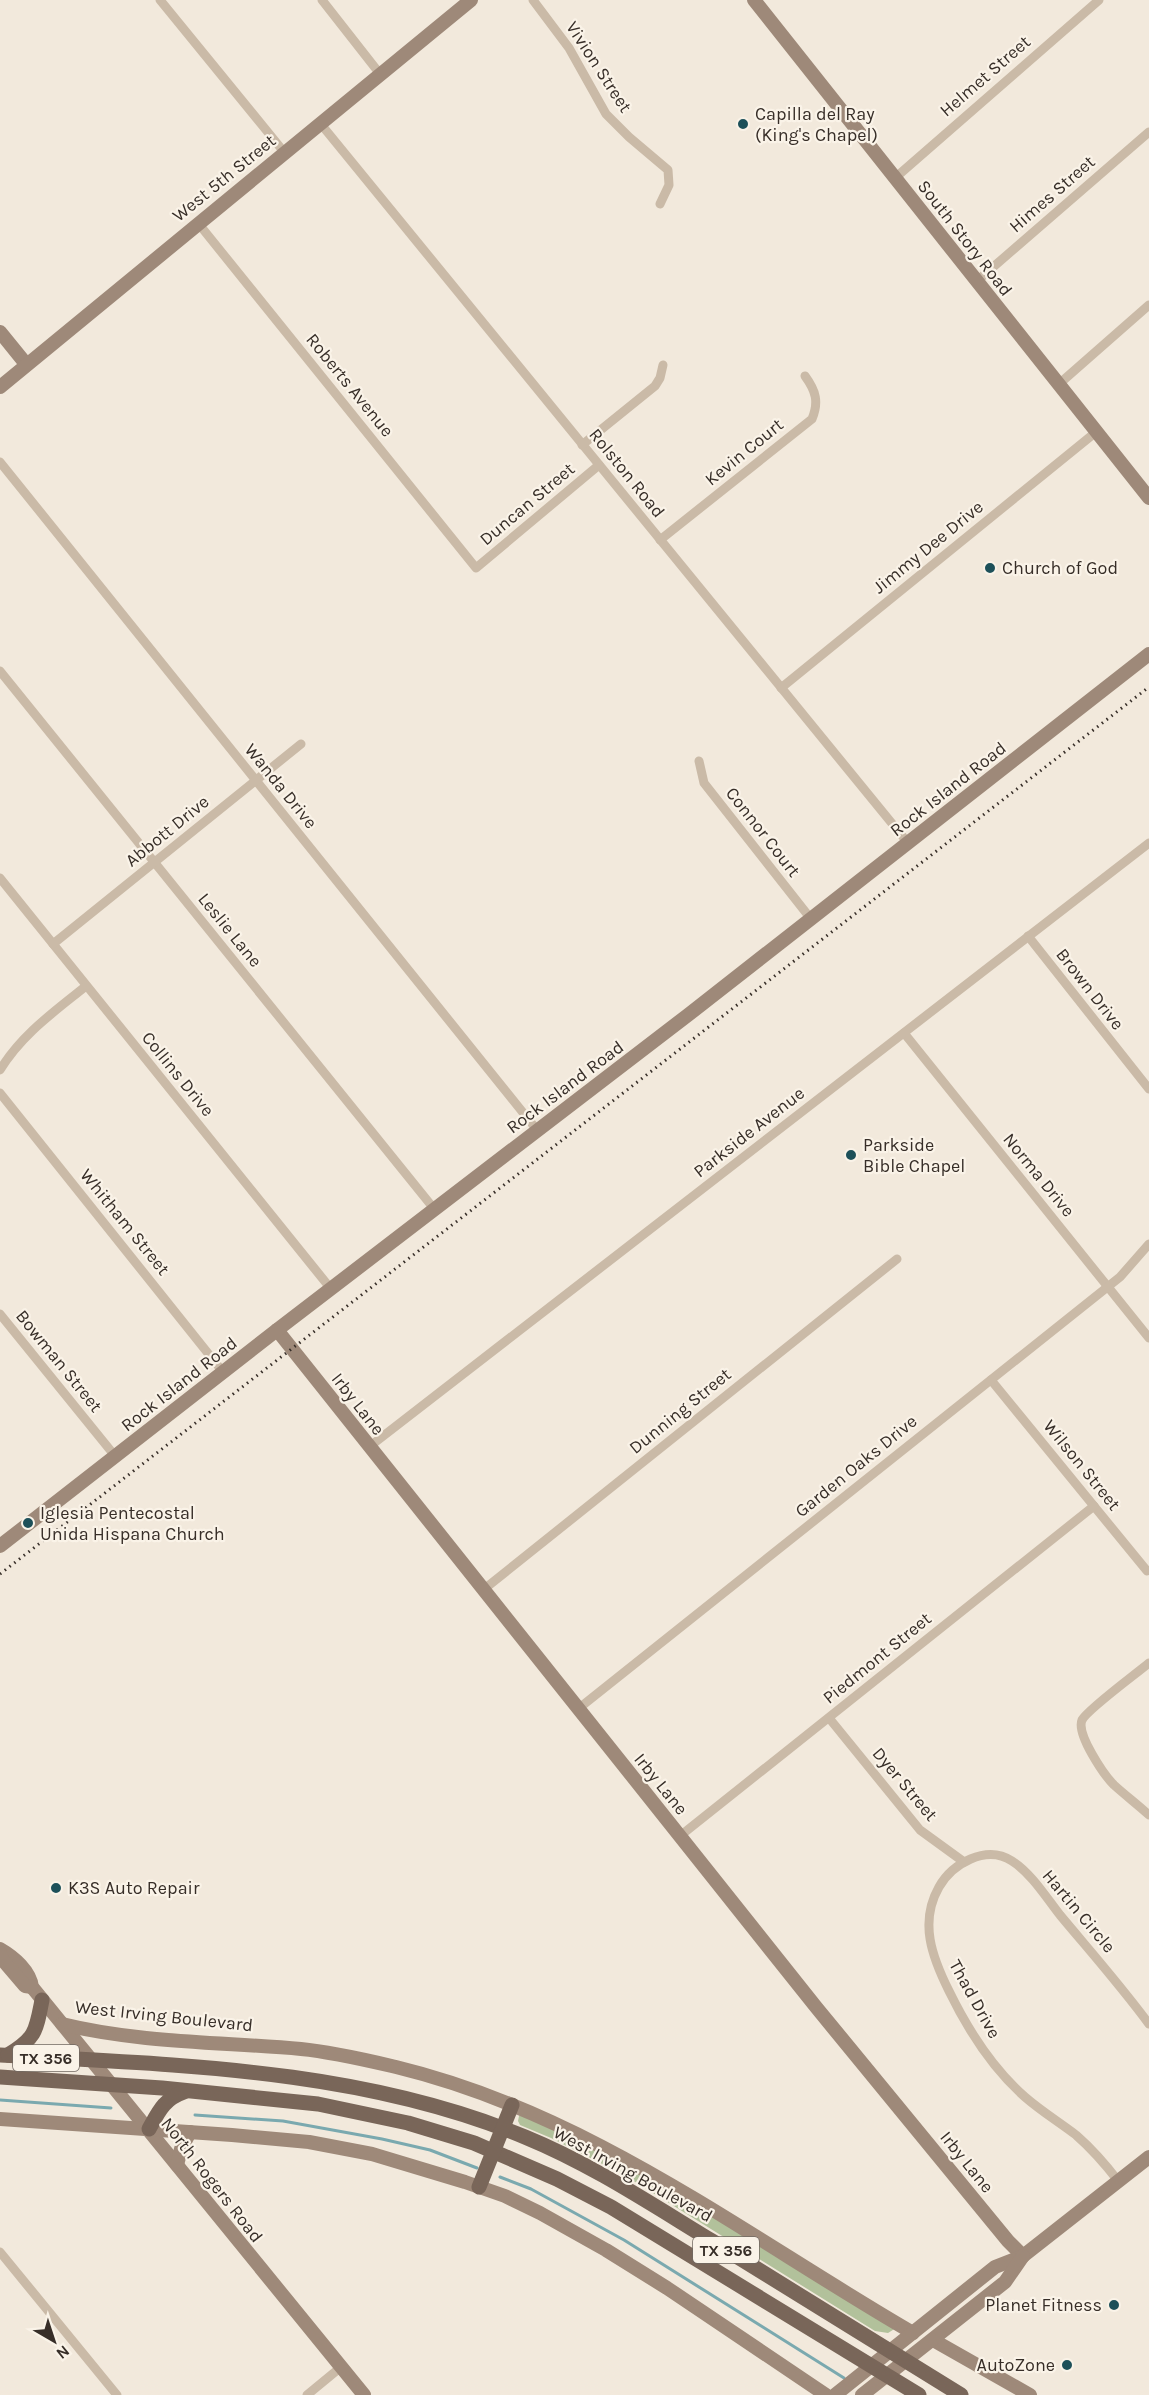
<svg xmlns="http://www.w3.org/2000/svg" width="1149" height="2395" font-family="Karla,sans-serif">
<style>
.green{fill:#b2c19b}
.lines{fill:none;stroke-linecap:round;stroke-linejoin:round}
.stream{stroke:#7aa9af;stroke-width:3}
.street{stroke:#cabaa7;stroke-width:9}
.secondary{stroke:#9e8979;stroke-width:14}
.primary{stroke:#796659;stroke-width:15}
.rail{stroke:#372e28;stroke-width:3;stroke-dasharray:1.5 4.5;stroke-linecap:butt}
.poi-dot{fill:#1d5059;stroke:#faf3e8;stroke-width:2}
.labels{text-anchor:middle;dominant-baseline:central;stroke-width:4.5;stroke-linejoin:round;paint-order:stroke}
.shield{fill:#faf3e8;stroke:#726962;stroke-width:1.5}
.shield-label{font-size:16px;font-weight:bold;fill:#372e28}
.street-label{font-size:18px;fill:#372e28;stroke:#faf3e8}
.poi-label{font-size:18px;fill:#372e28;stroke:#faf3e8;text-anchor:start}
</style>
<rect width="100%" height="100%" fill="#f2e9dc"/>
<polygon class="green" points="523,2113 637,2170 896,2328 888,2333 875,2331 624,2175 551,2138 520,2125 518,2121 519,2116"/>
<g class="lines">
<g class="stream">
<polyline points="0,2100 111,2108"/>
<polyline points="195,2115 283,2121 382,2139 430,2150 477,2168"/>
<polyline points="500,2177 531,2189 624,2240 844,2378"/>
</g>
<g class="street">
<polyline points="160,0 284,152"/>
<polyline points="322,0 380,74"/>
<polyline points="533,0 569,48 606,114 629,137 668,170 669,185 660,204"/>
<polyline points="320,123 908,843"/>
<polyline points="895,178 1099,0"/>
<polyline points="198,223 476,568 599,465"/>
<polyline points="977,281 1149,132"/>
<polyline points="1059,384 1149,305"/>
<polyline points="582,445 655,386 660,378 663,365"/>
<polyline points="0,462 537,1130"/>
<path d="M660,540l152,-121c7,-17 4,-28 -7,-43"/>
<polyline points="0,671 435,1210"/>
<polyline points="781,688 1096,432"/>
<polyline points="699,761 704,783 811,919"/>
<polyline points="0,878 331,1289"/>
<polyline points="1028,936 1149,1089"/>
<polyline points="53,944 301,744"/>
<polyline points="904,1033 1149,1338"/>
<path d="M0,1070c22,-36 54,-58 86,-84"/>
<polyline points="0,1093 223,1372"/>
<polyline points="0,1314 115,1456"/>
<polyline points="991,1380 1147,1571"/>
<polyline points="369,1447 1149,843"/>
<polyline points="483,1590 897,1259"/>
<path d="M1149,1663c-13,11 -61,46 -67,57 -6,14 22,55 32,65 11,10 24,20 35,30"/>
<polyline points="578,1709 1120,1277 1149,1244"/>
<polyline points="829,1718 920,1830 964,1862"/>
<polyline points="680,1836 1094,1506"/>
<path d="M1119,2182c-13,-17 -27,-33 -43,-47 -17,-13 -35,-24 -51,-38 -33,-29 -57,-67 -76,-106 -17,-34 -30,-69 -10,-104 13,-23 47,-43 73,-26 19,12 34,36 48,54 30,36 61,71 89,109"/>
<polyline points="0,2252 117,2395"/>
<polyline points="307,2395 341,2367"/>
</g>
<g class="secondary">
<polyline points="754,0 1149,498"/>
<polyline points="0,332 26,364"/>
<polyline points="0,387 471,0"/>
<polyline points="277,1330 816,2007 1008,2241 1023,2256"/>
<polyline points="0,1546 277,1330 688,1015 1149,654"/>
<path d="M0,1949c14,8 30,22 32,38l332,408"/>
<polyline points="0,1953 2,1959 25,1986 32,1987"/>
<path d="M62,2024c77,19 160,18 239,25 32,3 65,11 95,18 194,47 348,168 517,266"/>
<polyline points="0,2119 232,2135 309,2142 372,2154 465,2182 505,2196 540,2213 606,2250 667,2288 826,2395"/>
<polyline points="177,2165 181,2149 190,2132"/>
<polyline points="933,2340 1030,2395"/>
<polyline points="835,2395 995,2267 1023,2256 1149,2157"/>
<polyline points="862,2395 1005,2282 1023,2256"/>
</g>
<g class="primary">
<path d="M0,2055c176,10 359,13 525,82 66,27 126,67 187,104 83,52 166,103 249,154"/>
<path d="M8,2055c28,-17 28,-24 34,-55"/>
<polyline points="0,2077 162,2088 318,2104 408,2123 474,2143 557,2179 611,2207 919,2395"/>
<path d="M149,2129c10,-18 15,-30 35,-37"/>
<polyline points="479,2187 512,2105"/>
</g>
<polyline class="rail" points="0,1574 1149,687"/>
</g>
<g class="poi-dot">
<circle cx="743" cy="124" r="6"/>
<circle cx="990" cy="568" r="6"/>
<circle cx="851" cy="1155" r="6"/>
<circle cx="28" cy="1523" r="6"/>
<circle cx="56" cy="1888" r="6"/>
<circle cx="1114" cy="2305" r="6"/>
<circle cx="1067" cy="2365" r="6"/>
</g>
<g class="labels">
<g class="shield">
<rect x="13" y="2045" width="66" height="26" rx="4.5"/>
<rect x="693" y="2237" width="66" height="26" rx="4.5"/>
</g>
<g class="shield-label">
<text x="46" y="2058">TX 356</text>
<text x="726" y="2250">TX 356</text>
</g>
<g class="street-label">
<text transform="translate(599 67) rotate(57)">Vivion Street</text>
<text transform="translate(985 76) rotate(-41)">Helmet Street</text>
<text transform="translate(224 178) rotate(-39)">West 5th Street</text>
<text transform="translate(1052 194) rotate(-41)">Himes Street</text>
<text transform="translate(965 238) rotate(52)">South Story Road</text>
<text transform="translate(350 385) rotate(51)">Roberts Avenue</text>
<text transform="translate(744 452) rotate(-39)">Kevin Court</text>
<text transform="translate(627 473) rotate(51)">Rolston Road</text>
<text transform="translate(527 504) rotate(-40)">Duncan Street</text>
<text transform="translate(928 547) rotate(-39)">Jimmy Dee Drive</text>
<text transform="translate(281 786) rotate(51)">Wanda Drive</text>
<text transform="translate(948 789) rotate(-38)">Rock Island Road</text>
<text transform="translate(167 831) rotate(-39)">Abbott Drive</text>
<text transform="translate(763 832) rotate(52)">Connor Court</text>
<text transform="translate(230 930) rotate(51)">Leslie Lane</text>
<text transform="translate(1090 989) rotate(52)">Brown Drive</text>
<text transform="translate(178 1074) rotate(51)">Collins Drive</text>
<text transform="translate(565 1087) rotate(-37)">Rock Island Road</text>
<text transform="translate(749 1132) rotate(-38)">Parkside Avenue</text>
<text transform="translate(1039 1175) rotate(51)">Norma Drive</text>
<text transform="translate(125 1222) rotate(51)">Whitham Street</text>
<text transform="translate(59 1361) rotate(51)">Bowman Street</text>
<text transform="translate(179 1384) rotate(-38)">Rock Island Road</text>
<text transform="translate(358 1404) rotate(52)">Irby Lane</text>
<text transform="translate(680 1411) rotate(-39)">Dunning Street</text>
<text transform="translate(1082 1465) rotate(51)">Wilson Street</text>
<text transform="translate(856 1466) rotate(-39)">Garden Oaks Drive</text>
<text transform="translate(877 1658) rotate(-39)">Piedmont Street</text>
<text transform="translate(661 1784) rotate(51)">Irby Lane</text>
<text transform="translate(905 1784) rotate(50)">Dyer Street</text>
<text transform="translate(1079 1911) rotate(50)">Hartin Circle</text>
<text transform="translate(975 1999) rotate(61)">Thad Drive</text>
<text transform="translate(164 2016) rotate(6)">West Irving Boulevard</text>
<text transform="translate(967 2162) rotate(51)">Irby Lane</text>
<text transform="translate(633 2174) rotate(29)">West Irving Boulevard</text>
<text transform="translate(212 2180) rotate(52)">North Rogers Road</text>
</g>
<g class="poi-label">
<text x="755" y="114">Capilla del Ray<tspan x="755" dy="21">(King's Chapel)</tspan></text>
<text x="1002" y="568">Church of God</text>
<text x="863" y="1145">Parkside<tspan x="863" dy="21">Bible Chapel</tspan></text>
<text x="40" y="1513">Iglesia Pentecostal<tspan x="40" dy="21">Unida Hispana Church</tspan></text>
<text x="68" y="1888">K3S Auto Repair</text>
<text x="1102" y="2305" text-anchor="end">Planet Fitness</text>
<text x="1055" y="2365" text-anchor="end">AutoZone</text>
</g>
</g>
<g transform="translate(54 2341) rotate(141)" stroke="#faf3e8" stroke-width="4.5" paint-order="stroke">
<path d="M0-4.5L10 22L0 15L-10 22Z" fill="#372e28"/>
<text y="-9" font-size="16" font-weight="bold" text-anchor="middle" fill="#372e28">N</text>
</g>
</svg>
